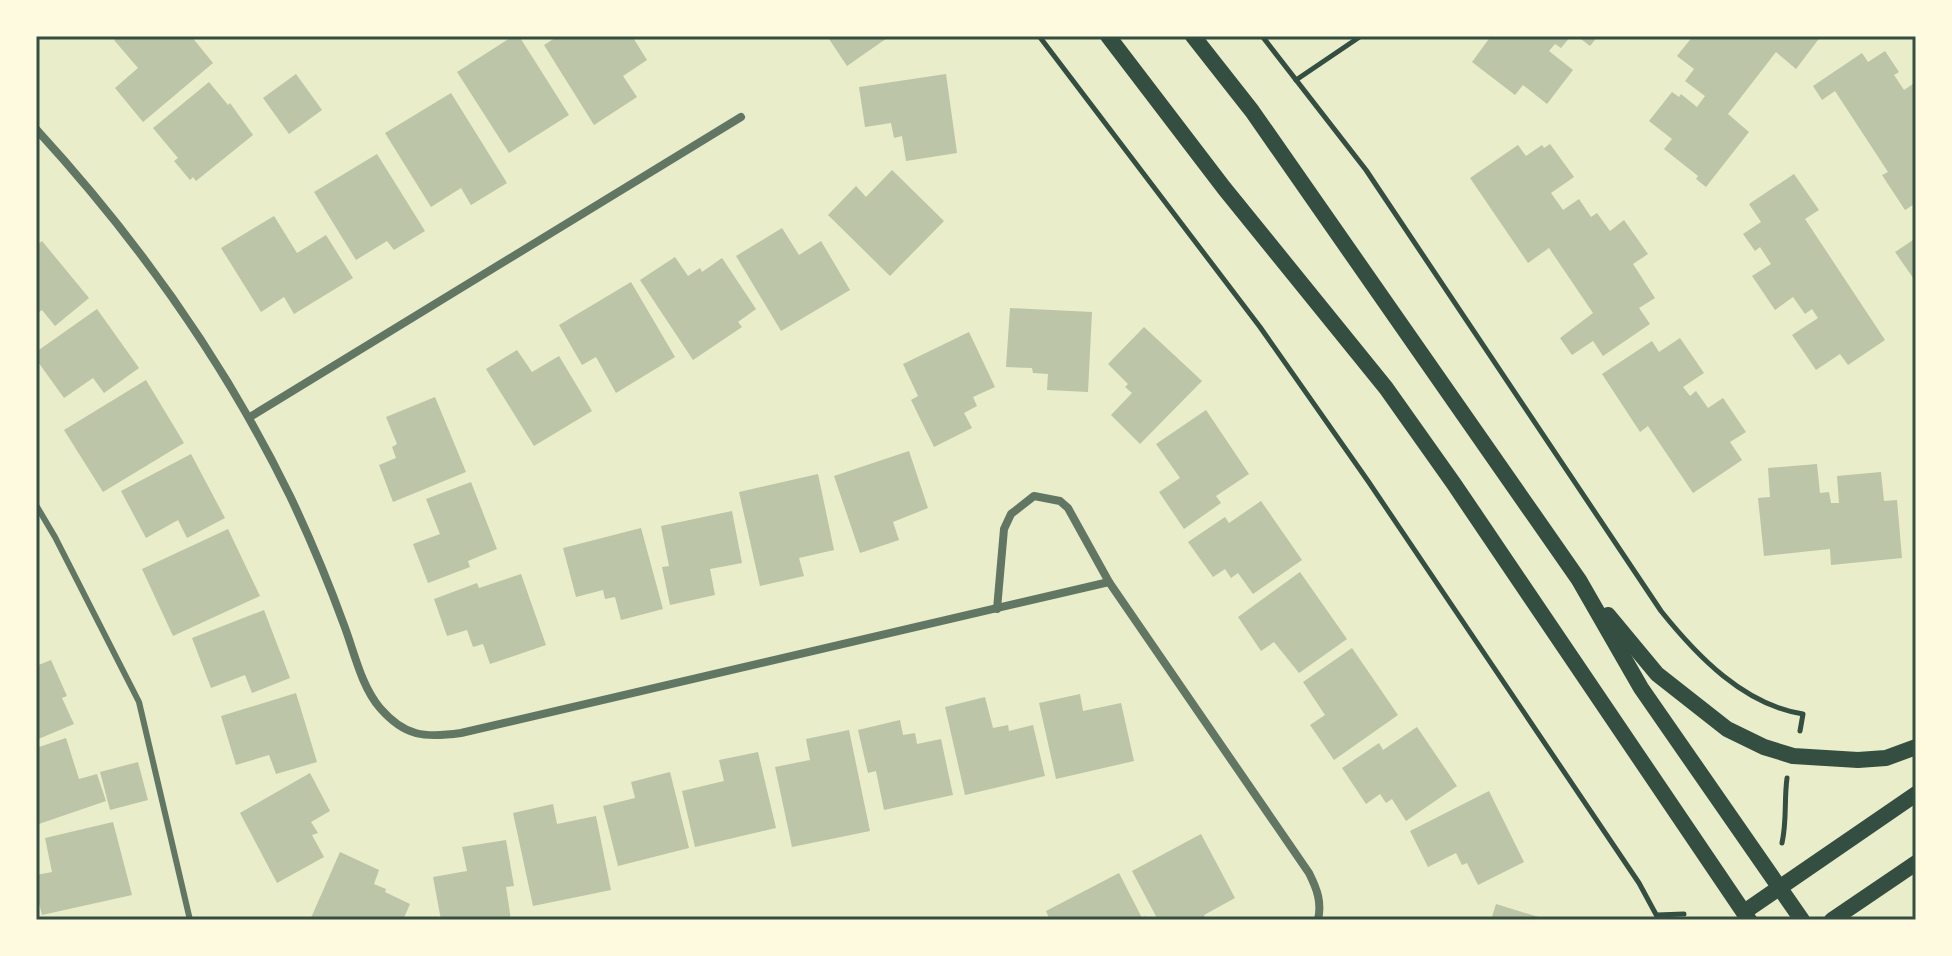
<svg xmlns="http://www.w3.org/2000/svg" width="1952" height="956" font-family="'Fira Sans',sans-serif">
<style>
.building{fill:#bcc5a7}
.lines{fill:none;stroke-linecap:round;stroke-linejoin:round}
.path{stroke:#344e41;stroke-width:5}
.service{stroke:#617663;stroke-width:6}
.minor{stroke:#617663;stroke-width:8}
.secondary{stroke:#344e41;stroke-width:16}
.neatline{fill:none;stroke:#344e41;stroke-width:3}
</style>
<rect width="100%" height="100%" fill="#e9edc9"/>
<g class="building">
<polygon points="119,36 191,36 213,63 143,122 115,88 138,68 114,40"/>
<polygon points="513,36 519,36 569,115 509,153 457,72"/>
<polygon points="558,36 632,36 647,60 623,76 637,97 594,125 544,45"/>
<polygon points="827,36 890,36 847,66"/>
<polygon points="1491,36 1571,36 1561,48 1555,44 1549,51 1573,70 1547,104 1523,85 1515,95 1472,62"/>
<polygon points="1577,36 1598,36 1590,46"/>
<polygon points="1693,36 1821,36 1796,69 1776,52 1728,114 1749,132 1706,187 1696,179 1698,176 1664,149 1672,139 1649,121 1672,92 1679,97 1681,94 1697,107 1705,96 1685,81 1694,69 1677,56"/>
<polygon points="1885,51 1899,72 1894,75 1904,90 1916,82 1916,203 1905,210 1882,175 1888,172 1835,91 1822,100 1813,86 1862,53 1868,62"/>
<polygon points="296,74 322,110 289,134 263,98"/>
<polygon points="946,74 957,153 906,161 902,136 894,138 891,123 865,127 859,87"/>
<polygon points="209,82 228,105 230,103 253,135 196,181 193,177 190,180 174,161 178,158 153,128"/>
<polygon points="451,93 507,183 471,205 461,188 431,207 385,133"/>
<polygon points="1550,144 1574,177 1551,193 1563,210 1579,199 1591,217 1597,213 1610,231 1624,220 1648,254 1633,264 1655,298 1639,308 1650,324 1603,356 1593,341 1572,355 1560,338 1593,313 1549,248 1528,263 1470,178 1518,145 1526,156 1542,145 1544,148"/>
<polygon points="377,154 425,231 394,250 387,241 356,260 314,192"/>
<polygon points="892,170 944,221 890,276 828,215 856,186 866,197"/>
<polygon points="1794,174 1819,210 1805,219 1885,340 1848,365 1840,354 1816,370 1792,335 1818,318 1812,309 1805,314 1793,297 1775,310 1752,276 1771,264 1760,247 1755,251 1743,234 1761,222 1749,204"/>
<polygon points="274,216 297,253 326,235 353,278 294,314 284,297 261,312 221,248"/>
<polygon points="782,228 799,255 821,241 850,290 781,331 736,256"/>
<polygon points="1916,238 1916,282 1895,252"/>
<polygon points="42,241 89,298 55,326 42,310 36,314 36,246"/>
<polygon points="675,257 688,276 700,268 702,272 722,258 756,309 738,322 742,327 693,360 640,280"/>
<polygon points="631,282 675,357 616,393 596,357 582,365 559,325"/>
<polygon points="1010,308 1092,312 1088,392 1047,390 1048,374 1033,373 1032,368 1006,367"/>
<polygon points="97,309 139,368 104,393 93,378 64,398 36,359 36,352"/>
<polygon points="1144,327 1202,381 1140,444 1111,415 1132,393 1125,387 1128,384 1108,364"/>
<polygon points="969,332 995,387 973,397 977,406 964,413 972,428 934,447 911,400 918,396 903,364"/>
<polygon points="1680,338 1704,373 1683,387 1690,396 1696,391 1708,408 1723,398 1746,432 1730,442 1742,460 1693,493 1648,426 1640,432 1602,374 1652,341 1659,352"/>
<polygon points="517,350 532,372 559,356 592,411 534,446 486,369"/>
<polygon points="146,380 184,443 103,492 64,430"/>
<polygon points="435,397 466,472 393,502 379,465 396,458 392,447 397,444 386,417"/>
<polygon points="1206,410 1249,474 1216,496 1221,503 1184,529 1159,492 1180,478 1156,444"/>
<polygon points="909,451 928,508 893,522 899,540 860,553 834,476"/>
<polygon points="191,454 225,518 187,538 178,520 146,538 121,491"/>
<polygon points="1817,464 1820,493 1829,492 1831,503 1839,503 1837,476 1881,472 1884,501 1897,500 1902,558 1831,565 1830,549 1764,556 1758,498 1770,497 1768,468"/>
<polygon points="818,474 834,550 799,558 804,576 760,586 739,492"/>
<polygon points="471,482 497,549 468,561 470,567 428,583 413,544 440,534 426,499"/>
<polygon points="1261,501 1302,560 1253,594 1238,573 1231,578 1225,569 1213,577 1188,542 1225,517 1229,523"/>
<polygon points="732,511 742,563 710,569 715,595 670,605 662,567 669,566 661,526"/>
<polygon points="641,528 663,609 621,620 615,597 605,599 603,590 576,597 563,548"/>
<polygon points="228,529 260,596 173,636 142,569"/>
<polygon points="1300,572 1347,639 1299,673 1274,642 1261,651 1238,617"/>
<polygon points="521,574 546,645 490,664 483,644 473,647 467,630 447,636 434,599 477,583 479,588"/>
<polygon points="264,610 290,678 252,693 245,675 211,688 192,638"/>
<polygon points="1352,648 1398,715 1334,760 1310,725 1325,715 1303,682"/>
<polygon points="51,660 67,696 62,698 74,724 36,740 36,666"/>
<polygon points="296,693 317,762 276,774 269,755 236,765 221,716"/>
<polygon points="1080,694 1083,711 1121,703 1134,761 1056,779 1039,703"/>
<polygon points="985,697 993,728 1008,725 1009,731 1033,725 1045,776 965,795 945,707"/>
<polygon points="900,720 903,735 915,733 917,744 941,739 953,795 884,810 876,771 868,773 858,730"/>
<polygon points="1417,727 1457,786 1406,821 1392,799 1386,803 1380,794 1366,804 1342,768 1379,743 1383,750"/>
<polygon points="849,730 870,831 792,847 775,767 810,760 806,739"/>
<polygon points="66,738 79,779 97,774 106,801 36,825 36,748"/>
<polygon points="758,752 776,828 695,847 682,791 724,781 719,760"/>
<polygon points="138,762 148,800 110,810 100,772"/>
<polygon points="670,772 689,848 618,866 603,806 635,798 631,782"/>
<polygon points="310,773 330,811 311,822 318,833 312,835 324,857 277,883 240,813"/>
<polygon points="1489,791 1524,862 1478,885 1467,863 1462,865 1456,853 1428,867 1410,831"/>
<polygon points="553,804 557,824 596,816 611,890 533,906 513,813"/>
<polygon points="113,822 132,895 42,915 36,891 36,875 52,872 45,838"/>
<polygon points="1201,834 1235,898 1204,915 1206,920 1158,920 1132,871"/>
<polygon points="506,840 514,886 506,887 511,920 441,920 433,877 467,871 462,847"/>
<polygon points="340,852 379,870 374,884 386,889 385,892 410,904 403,920 310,920"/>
<polygon points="1119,873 1142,918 1145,916 1147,920 1050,920 1046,911"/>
<polygon points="1496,904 1545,919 1545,920 1491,920"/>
</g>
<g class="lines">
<g class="path">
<polyline points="1039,36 1260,327 1368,481 1639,883 1659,920"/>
<path d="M1262,36l104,134 295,441c36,45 83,94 142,103l-3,17"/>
<polyline points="1296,80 1361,36"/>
<path d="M1782,843c5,-22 2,-43 5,-65"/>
<polyline points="1657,915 1684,914"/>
</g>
<polyline class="service" points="36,505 55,537 139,702 190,920"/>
<g class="minor">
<path d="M36,129c101,110 188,232 254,367 20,42 38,85 54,129 10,26 17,61 36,83 25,29 45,30 81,25l648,-151 200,291c8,16 13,29 9,47"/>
<polyline points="250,417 741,117"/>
<polyline points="997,609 1004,529 1011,514 1034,496 1060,501 1068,508 1109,582"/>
</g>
<g class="secondary">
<polyline points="1108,36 1224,188 1386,388 1454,484 1749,920"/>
<polyline points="1193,36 1252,111 1579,580 1641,688 1802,920"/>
<polyline points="1608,615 1657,674 1727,729 1764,747 1793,756 1858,760 1886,758 1916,747"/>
<polyline points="1744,912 1916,794"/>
<polyline points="1832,920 1916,863"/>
</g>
</g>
<rect width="1952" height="956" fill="none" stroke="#fefae0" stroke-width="76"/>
<rect x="38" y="38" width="1876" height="880" class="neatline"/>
</svg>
